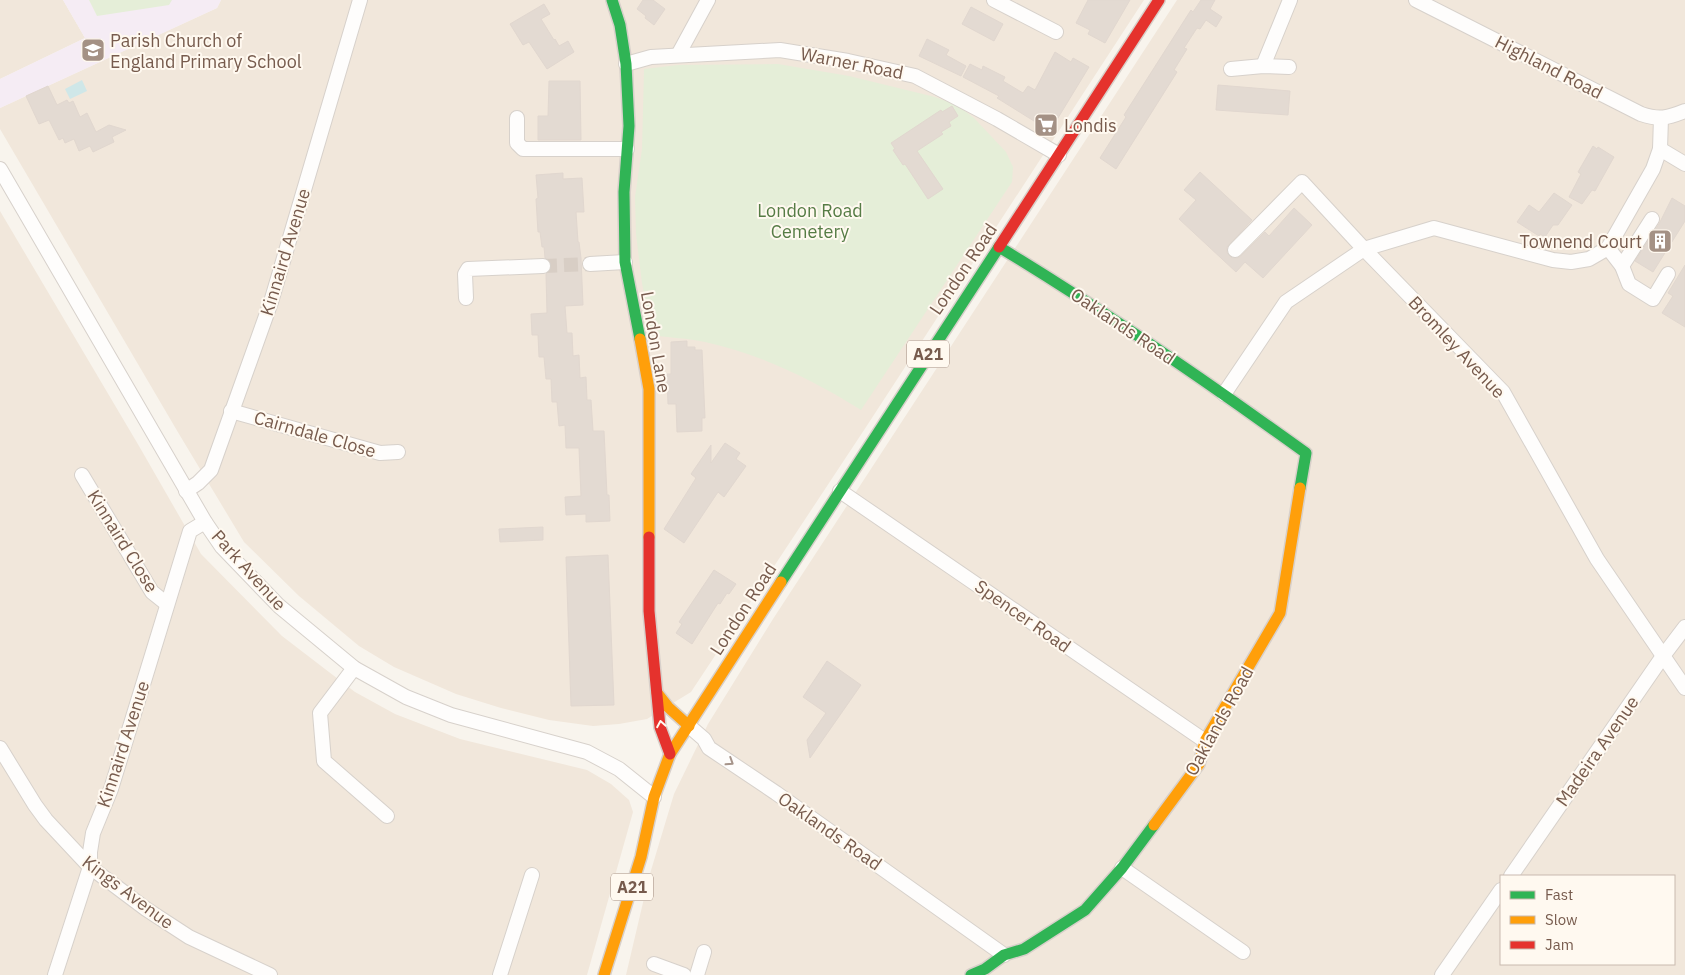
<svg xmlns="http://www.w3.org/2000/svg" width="1685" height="975" font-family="'IBM Plex Sans',sans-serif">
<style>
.residential{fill:#f1e7db;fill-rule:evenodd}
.education{fill:#f5ecf4}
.green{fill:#e5eed8}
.water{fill:#cfe7e8}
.building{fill:#e3dad2;stroke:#e1d7cf}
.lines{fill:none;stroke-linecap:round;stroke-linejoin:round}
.street-tunnel{stroke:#d8cec5;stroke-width:14;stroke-dasharray:14 7;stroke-linecap:butt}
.street-casing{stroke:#d7d1cb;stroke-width:16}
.fast-casing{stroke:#d8d0ca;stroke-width:14}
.slow-casing{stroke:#d8d0ca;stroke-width:14}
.jam-casing{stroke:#d8d0ca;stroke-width:14}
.street{stroke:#fefdfc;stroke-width:14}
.fast{stroke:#30b455;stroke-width:11}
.slow{stroke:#ff9f0a;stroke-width:11}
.jam{stroke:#e5322d;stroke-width:11}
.oneway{stroke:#fff9f0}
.oneway2{stroke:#a6948a}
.labels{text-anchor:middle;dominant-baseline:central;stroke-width:4;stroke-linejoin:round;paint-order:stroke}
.shield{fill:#fff9f0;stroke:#a08a7e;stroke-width:1}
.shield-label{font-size:16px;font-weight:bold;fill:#775b4d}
.poi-label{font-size:18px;fill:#775b4d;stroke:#fff9f0;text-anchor:start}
.street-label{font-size:18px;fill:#775b4d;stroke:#fff9f0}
.park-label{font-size:18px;fill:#567c45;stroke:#fff9f0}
</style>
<rect width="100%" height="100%" fill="#f8f4ed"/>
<g class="residential">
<polygon points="0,0 63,0 85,38 0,79"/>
<polygon points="221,0 1144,0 868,424 691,692 647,719 619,724 593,726 549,720 501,708 456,694 394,667 359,646 299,596 244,542 179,434 0,129 0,108 217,8"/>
<path d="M1177,0h508v975h-1059l23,-98 25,-83 34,-70 65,-105zM1501,876h173v88h-173z"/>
<polygon points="0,211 139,446 201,554 282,636 355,692 395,714 460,739 587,770 611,784 629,800 633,812 587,975 0,975"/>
</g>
<polygon class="education" points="63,0 221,0 217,8 0,108 0,79 85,38"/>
<g class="green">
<polygon points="89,0 172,0 169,5 97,16"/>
<path d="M778,64l71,12 86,21 22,8 17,13 32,34 7,15 -1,15 -151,228c-50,-31 -98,-55 -156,-68 -17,-4 -36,-4 -53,-7l-10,-52 -6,-49 -1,-37 7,-48 2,-80 34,-4z"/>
</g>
<polygon class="water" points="82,80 87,91 70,99 65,89"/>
<g class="building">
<polygon points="643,0 653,0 665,9 654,25 645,18 646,16 637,9"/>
<polygon points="1088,0 1130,0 1105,43 1088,34 1090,30 1076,23"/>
<polygon points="1201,0 1215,0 1210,9 1222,17 1216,27 1206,20 1200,29 1197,28 1184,48 1187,49 1174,70 1177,72 1116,169 1100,158 1126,117 1124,115 1191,10 1193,12"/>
<polygon points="544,4 550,14 541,19 554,40 555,39 559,46 568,41 574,52 547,69 529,42 523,45 510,24"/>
<polygon points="971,7 1003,24 994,41 962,24"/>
<polygon points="927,39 949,50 946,55 966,66 961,76 919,56"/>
<polygon points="1055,52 1071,62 1073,58 1089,67 1050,131 997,98 999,96 963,77 970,64 982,70 983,66 1005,77 1003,81 1023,93 1028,86 1035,90"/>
<polygon points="549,81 580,81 581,140 538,140 538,116 548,116"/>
<polygon points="1218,85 1290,91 1288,115 1216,110"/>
<polygon points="48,86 57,105 67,100 69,103 73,101 80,117 87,113 96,132 109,125 126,130 112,137 114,142 93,152 90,146 79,151 74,139 65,143 63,138 59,140 49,120 39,124 26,96"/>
<polygon points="952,106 958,116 949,122 951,126 941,132 943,134 917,151 943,189 928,199 905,164 903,165 893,150 895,149 891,143 941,110 942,112"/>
<polygon points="1593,146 1597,149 1598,147 1614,157 1595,191 1592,190 1582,204 1569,197 1581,174 1578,172"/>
<polygon points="1200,172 1252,220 1227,247 1227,253 1232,258 1237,258 1241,256 1265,232 1269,236 1294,208 1312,225 1263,278 1245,262 1236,272 1179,219 1196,200 1184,190"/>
<polygon points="563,173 563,179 582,178 584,212 576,212 578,242 579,242 581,258 583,305 565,306 567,333 572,333 573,356 579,355 580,378 586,377 587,400 591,400 593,431 604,431 607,495 609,495 610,521 586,522 586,514 566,515 565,497 581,496 579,448 566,448 565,425 559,426 557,402 552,402 551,379 546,379 544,357 539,357 538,335 532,335 531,314 547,313 546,274 550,270 552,266 550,261 545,258 544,247 542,247 540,232 538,232 536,199 538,198 536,175"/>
<polygon points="1554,193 1572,205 1558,225 1553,225 1545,237 1540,234 1539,236 1517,222 1529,205 1539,212"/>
<polygon points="1672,198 1685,206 1685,221 1653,272 1635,261 1659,224"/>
<polygon points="1685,265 1685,327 1662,313 1673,296 1668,293"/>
<polygon points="687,341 687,347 695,347 695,350 702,350 705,418 702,418 702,431 677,432 676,404 668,404 667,374 671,374 671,342"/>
<polygon points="725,443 740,453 736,459 746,466 724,497 718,492 684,543 664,529 696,478 691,474 711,445 711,463"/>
<polygon points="543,527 543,540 500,542 499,529"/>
<polygon points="608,555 614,705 571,706 566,557"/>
<polygon points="714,570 736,584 729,594 727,593 720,604 718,603 692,644 676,633 682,624 679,622"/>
<polygon points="827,661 861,685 810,758 807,740 826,713 803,697"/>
</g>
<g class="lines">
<polyline class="street-tunnel" points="543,266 590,264"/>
<g class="street-casing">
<g id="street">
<polyline points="994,0 1056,32"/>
<path d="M1416,0l225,114c18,6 27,4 44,-3"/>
<polyline points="678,55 708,0"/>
<polyline points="626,64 651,57 780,50 848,61 915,76 997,119 1059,155"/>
<polyline points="1263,66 1290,0"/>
<polyline points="1231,69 1263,66 1289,67"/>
<polyline points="517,118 517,143 523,149 627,149"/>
<polyline points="1660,149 1685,164"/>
<polyline points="0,169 205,522 222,547 279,606 354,668 406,697 451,715 587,752 619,769 654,797"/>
<polyline points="1608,248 1622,266 1652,219"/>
<polyline points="1235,250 1302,182 1364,249 1503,392 1597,559 1685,688"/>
<polyline points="590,264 625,262"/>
<polyline points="1622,266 1629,284 1653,299 1668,274"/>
<polyline points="466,298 465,274 468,269 543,266"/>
<polyline points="1224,394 1286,302 1364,249 1434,228 1553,260 1571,262 1589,259 1608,248 1653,169 1660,149 1661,118"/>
<polyline points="231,411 380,453 398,452"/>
<polyline points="82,475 152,592 167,604"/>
<polyline points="186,491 198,483 211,470 271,302 360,0"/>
<polyline points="840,491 1205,741"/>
<polyline points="354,668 320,713 324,761 387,816"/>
<polyline points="689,726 704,739 709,748 776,793 1004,955"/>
<polyline points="0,748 35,805 46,820 90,867 146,909 189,937 270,975"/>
<polyline points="1122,868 1243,952"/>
<polyline points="1511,876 1663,656 1685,627"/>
<polyline points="654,964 684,975"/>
<polyline points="55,975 90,867 90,852 93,833 111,789 190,531 205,522"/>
<polyline points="500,975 532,875"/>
<polyline points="697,975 704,952"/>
<polyline points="1442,975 1501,890"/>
</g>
</g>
<g class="fast-casing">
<g id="fast">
<polyline points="612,0 620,25 626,64 629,126 624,192 625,262 640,339"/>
<path d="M999,247c106,64 207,134 307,206l-6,35"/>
<polyline points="781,582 999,247"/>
<polyline points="971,975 985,969 1004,955 1024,949 1085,910 1122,868 1154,825"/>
</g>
</g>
<g class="slow-casing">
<g id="slow">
<polyline points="640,339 649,389 649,537"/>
<polyline points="657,693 668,707 689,726"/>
<polyline points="1154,825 1199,764 1205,741 1280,613 1300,488"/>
<polyline points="604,975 641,857 654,797 670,754 781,582"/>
</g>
</g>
<g class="jam-casing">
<g id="jam">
<polyline points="999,247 1159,0"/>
<polyline points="649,537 649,611 660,727 670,754"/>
</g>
</g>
<use href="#street" class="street"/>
<use href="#fast" class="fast"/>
<use href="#slow" class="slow"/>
<use href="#jam" class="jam"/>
</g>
<defs><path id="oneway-chevron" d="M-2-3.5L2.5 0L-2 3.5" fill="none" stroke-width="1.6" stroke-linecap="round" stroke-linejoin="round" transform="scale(1.25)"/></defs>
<use class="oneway" href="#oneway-chevron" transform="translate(661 724) rotate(-100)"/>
<use class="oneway2" href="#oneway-chevron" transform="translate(730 762) rotate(33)"/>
<defs>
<g id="school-square" transform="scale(1.25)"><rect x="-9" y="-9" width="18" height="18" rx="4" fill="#a49185" stroke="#fff9f0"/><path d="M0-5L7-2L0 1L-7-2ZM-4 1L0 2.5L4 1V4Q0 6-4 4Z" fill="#fff"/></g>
<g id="supermarket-square" transform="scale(1.25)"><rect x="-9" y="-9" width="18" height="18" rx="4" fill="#a49185" stroke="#fff9f0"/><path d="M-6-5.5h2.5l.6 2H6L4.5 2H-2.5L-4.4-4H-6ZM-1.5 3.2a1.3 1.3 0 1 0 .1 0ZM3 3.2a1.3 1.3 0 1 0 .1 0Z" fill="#fff"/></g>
<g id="building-square" transform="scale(1.25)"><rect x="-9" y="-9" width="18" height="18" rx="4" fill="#a49185" stroke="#fff9f0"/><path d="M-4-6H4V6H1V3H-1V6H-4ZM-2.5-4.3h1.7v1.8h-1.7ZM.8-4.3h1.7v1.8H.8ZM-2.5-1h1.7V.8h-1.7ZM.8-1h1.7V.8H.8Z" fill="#fff"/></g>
</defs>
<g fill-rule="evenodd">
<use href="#school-square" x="93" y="50"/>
<use href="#supermarket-square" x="1046" y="125"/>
<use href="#building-square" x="1660" y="241"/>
</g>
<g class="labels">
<g class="shield">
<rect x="907" y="340.5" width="42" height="27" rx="4"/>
<rect x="611" y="873.5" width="42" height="27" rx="4"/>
</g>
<g class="shield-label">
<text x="928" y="354">A21</text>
<text x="632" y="887">A21</text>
</g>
<g class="poi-label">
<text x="110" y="40">Parish Church of<tspan x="110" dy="21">England Primary School</tspan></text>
<text x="1064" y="125">Londis</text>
<text x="1642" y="241" text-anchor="end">Townend Court</text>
</g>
<g class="street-label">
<text transform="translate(852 63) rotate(11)">Warner Road</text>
<text transform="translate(1549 67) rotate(27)">Highland Road</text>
<text transform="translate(285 252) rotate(-73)">Kinnaird Avenue</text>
<text transform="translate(963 269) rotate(-56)">London Road</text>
<text transform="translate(1123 326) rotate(34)">Oaklands Road</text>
<text transform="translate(656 342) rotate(80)">London Lane</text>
<text transform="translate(1457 347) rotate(47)">Bromley Avenue</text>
<text transform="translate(315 434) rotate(16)">Cairndale Close</text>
<text transform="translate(123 541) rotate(58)">Kinnaird Close</text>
<text transform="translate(249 570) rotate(48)">Park Avenue</text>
<text transform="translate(743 609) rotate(-57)">London Road</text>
<text transform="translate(1023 616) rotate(35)">Spencer Road</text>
<text transform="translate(1219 721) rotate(-61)">Oaklands Road</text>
<text transform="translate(123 744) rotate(-72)">Kinnaird Avenue</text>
<text transform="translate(1597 751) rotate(-55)">Madeira Avenue</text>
<text transform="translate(830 831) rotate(35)">Oaklands Road</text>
<text transform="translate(128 892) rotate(37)">Kings Avenue</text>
</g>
<g class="park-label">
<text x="810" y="210">London Road<tspan x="810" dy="21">Cemetery</tspan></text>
</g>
</g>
<rect x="1500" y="875" width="175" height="90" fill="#fff9f0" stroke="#c9baaf"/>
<rect x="1510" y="891" width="25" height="8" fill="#30b455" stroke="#c9baaf"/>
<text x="1545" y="900" font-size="15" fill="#775b4d">Fast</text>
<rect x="1510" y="916" width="25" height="8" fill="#ff9f0a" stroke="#c9baaf"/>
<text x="1545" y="925" font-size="15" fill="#775b4d">Slow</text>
<rect x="1510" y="941" width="25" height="8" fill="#e5322d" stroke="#c9baaf"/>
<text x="1545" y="950" font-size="15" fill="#775b4d">Jam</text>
</svg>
